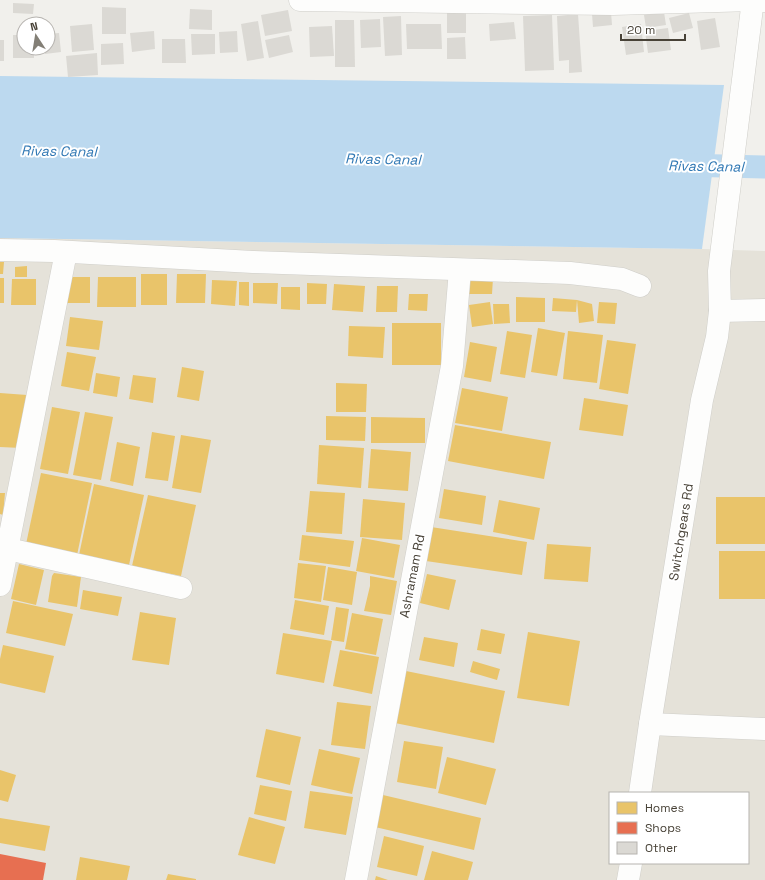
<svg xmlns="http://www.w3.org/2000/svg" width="765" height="880" font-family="'Space Grotesk',sans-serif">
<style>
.residential{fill:#e5e2d9;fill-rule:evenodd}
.water{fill:#bcd9ef}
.homes{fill:#e9c46a}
.shops{fill:#e76f51}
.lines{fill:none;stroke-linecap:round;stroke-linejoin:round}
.canal{stroke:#bcd9ef;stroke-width:23}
.building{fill:#dbd9d4}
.minor-casing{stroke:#cfcec9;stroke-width:23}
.tertiary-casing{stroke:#cfcec9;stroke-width:23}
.minor{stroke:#fdfdfc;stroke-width:22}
.tertiary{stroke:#fdfdfc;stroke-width:22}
.labels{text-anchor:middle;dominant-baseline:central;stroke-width:4;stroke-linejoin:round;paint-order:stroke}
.street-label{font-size:13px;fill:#484237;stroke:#fff}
.water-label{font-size:14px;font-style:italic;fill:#3078b4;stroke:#fff}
</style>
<rect width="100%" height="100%" fill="#f1f0ec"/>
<path class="residential" d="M0,238l702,11 63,2v629h-765zM610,793h138v70h-138z"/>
<polygon class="water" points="0,76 724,85 702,249 0,238"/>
<g class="homes">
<polygon points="0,262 4,262 3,274 0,274"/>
<polygon points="27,266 27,277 15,277 15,267"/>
<rect x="141" y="274" width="26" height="31"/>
<polygon points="177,274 206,274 205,303 176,303"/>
<polygon points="470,276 493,278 492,294 467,294"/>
<rect x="67" y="277" width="23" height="26"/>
<polygon points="98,277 136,277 136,307 97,307"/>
<rect x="0" y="278" width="4" height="25"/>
<polygon points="12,279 36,279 36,305 11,305"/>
<polygon points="212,280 237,281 235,306 211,304"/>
<polygon points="239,282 249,282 249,306 239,305"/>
<polygon points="253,283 278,283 277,304 253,303"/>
<polygon points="307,283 327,284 326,304 307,304"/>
<polygon points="334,284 365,286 363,312 332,310"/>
<polygon points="377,286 398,286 397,312 376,312"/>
<polygon points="281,287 300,287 300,310 281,309"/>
<polygon points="409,294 428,294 427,311 408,310"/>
<polygon points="516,297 545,298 545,322 516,322"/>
<polygon points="553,298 577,300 576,312 552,311"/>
<polygon points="577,300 592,304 594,321 579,323"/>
<polygon points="490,302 493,324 472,327 469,305"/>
<polygon points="599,302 617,303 615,324 597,323"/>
<polygon points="493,304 509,304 510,323 494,324"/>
<polygon points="70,317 103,321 99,350 66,346"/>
<rect x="392" y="323" width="49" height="42"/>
<polygon points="349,326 385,327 383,358 348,356"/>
<polygon points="538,328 565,333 557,376 531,372"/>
<polygon points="507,331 532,335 525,378 500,374"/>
<polygon points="568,331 603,335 597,383 563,379"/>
<polygon points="607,340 636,344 628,394 599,389"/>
<polygon points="470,342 497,347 491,382 464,377"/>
<polygon points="67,352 96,357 89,391 61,386"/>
<polygon points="182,367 204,371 199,401 177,397"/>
<polygon points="96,373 120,377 117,397 93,393"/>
<polygon points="133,375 156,378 153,403 129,399"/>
<polygon points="336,383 367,384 366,412 336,412"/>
<polygon points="462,388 508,397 502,431 455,423"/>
<polygon points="0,393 27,395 22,448 0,447"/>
<polygon points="584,398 628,405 623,436 579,430"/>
<polygon points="52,407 80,412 68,474 40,469"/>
<polygon points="85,412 113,417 101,480 73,475"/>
<polygon points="326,416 366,417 365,441 326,440"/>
<polygon points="371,417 425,418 425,443 371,443"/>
<polygon points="455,425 551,442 544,479 448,461"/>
<polygon points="152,432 175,436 168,481 145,478"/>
<polygon points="181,435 211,440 201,493 172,488"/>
<polygon points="117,442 140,447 133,486 110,481"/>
<polygon points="319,445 364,448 361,488 317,484"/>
<polygon points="371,449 411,452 408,491 368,488"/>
<polygon points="41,473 92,483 76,560 25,549"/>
<polygon points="94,484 144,495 129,565 79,555"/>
<polygon points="444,489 486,496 482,525 439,518"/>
<polygon points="310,491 345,493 342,534 306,532"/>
<polygon points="0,493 5,493 3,515 0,514"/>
<polygon points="148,495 196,505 181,576 132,566"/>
<rect x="716" y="497" width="49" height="47"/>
<polygon points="363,499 405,503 402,540 360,537"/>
<polygon points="499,500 540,508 534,540 493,532"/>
<polygon points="431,527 527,542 522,575 426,561"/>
<polygon points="302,535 354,541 350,567 299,560"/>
<polygon points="362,538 400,545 394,578 356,571"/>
<polygon points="547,544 591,547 588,582 544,579"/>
<rect x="719" y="551" width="46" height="48"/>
<polygon points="298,563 326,566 321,602 294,598"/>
<polygon points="19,564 44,570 36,605 11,599"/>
<polygon points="328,567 357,572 352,605 323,600"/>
<polygon points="54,573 81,577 77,607 48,602 52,576"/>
<polygon points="427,574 456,580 449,610 420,603"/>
<polygon points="370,576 397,581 391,615 364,611 370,586"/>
<polygon points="83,590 122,597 118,616 80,609"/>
<polygon points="295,600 329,606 324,635 290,629"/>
<polygon points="13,601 73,614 65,646 6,633"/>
<polygon points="336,607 349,609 344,642 331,640"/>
<polygon points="140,612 176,618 169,665 132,660"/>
<polygon points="352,613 383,619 376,655 345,649"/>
<polygon points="481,629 505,634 501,654 477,650"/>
<polygon points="528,632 580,641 569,706 517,698"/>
<polygon points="283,633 332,641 324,683 276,674"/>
<polygon points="424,637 458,643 454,667 419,660"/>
<polygon points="3,645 54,656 45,693 0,683 0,659"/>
<polygon points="340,650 379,657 372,694 333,686"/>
<polygon points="473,661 500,669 497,680 470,672"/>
<polygon points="406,671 505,691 494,743 395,723"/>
<polygon points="337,702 371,706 365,749 331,745"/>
<polygon points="266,729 301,737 290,785 256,777"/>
<polygon points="404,741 443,747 436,789 397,782"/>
<polygon points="319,749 360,758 352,794 311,785"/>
<polygon points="447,757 496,769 486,805 438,793"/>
<polygon points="0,770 16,775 8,802 0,800"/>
<polygon points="260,785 292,791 286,821 254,814"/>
<polygon points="310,791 353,797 346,835 304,828"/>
<polygon points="383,795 481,818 474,850 375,827"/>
<polygon points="249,817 285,827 275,864 238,855"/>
<polygon points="0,818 50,826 45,851 0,843"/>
<polygon points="384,836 424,846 417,876 377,867"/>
<polygon points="432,851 473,862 468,880 424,880"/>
<polygon points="80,857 130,866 127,880 76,880"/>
<polygon points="168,874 196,879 196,880 166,880"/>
<polygon points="376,876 388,880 375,880"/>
</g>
<polygon class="shops" points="0,854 46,863 43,880 0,880"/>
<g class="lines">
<polyline class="canal" points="682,165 765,167"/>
</g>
<g class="building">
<polygon points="13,3 34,4 33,14 13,13"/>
<polygon points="102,7 126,8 126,34 102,34"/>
<polygon points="190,9 212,10 212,30 189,29"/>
<polygon points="288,10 292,31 265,36 261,15"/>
<rect x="447" y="12" width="19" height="21"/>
<polygon points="611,12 612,25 593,27 592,14"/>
<polygon points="664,12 666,25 646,28 644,15"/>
<polygon points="689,13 693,28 673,33 669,18"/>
<polygon points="578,14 582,72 569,73 569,60 559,61 557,16"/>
<polygon points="552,15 554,70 525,71 523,16"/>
<polygon points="401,16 402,55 385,56 383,17"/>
<polygon points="715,18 720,47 701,50 697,21"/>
<polygon points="380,19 381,47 361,48 360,20"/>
<polygon points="335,20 354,20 355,67 335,67"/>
<polygon points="258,21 264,58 247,61 241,24"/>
<polygon points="514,22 516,39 490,41 489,24"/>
<polygon points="92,24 94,50 72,52 70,26"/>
<polygon points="406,24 441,24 442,49 407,49"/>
<polygon points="641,24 644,52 626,55 622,27"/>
<polygon points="332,26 334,56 310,57 309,27"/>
<polygon points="668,28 671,50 648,53 645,31"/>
<polygon points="154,31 155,49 132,52 130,33"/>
<polygon points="237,31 238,52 220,53 219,32"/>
<polygon points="59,33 61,52 45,54 44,48 48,48 48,34"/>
<polygon points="191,34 215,34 215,54 192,55"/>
<polygon points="13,35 24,35 24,48 34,48 34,58 13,58"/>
<polygon points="289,35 293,52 269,58 265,40"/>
<polygon points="465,37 466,59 447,59 447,38"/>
<polygon points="162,39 185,39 186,63 162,63"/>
<rect x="0" y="40" width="4" height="21"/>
<polygon points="123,43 124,64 101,65 101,44"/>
<polygon points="97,53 98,75 68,77 66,56"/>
</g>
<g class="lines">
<g class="minor-casing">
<g id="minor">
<polyline points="300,0 613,4 753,0"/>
<polyline points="0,250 54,251 253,262 570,273 622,279 640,286"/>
<polyline points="720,311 765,310"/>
<polyline points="8,549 181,588"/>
<polyline points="0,585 66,252"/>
<polyline points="650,724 765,729"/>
<polyline points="356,880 452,366 460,270"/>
</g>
</g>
<g class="tertiary-casing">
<g id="tertiary">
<polyline points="640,793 650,724 702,400 717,337 720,311 719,271 753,0 765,1"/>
<polyline points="628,880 631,863"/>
</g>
</g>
<use href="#minor" class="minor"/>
<use href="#tertiary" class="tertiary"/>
</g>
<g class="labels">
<g class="street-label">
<text transform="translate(681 532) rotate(-81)">Switchgears Rd</text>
<text transform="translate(412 576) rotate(-79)">Ashramam Rd</text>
</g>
<g class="water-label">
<text transform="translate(59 151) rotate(1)">Rivas Canal</text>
<text transform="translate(383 159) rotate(1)">Rivas Canal</text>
<text transform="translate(706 166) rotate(1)">Rivas Canal</text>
</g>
</g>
<rect x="609" y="792" width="140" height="72" fill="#ffffff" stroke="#b6b3af"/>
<rect x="617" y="802" width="20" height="12" fill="#e9c46a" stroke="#b6b3af"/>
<text x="645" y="812" font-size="12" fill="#484237">Homes</text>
<rect x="617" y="822" width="20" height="12" fill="#e76f51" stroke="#b6b3af"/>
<text x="645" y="832" font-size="12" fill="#484237">Shops</text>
<rect x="617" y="842" width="20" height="12" fill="#dbd9d4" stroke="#b6b3af"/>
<text x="645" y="852" font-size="12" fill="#484237">Other</text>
<g transform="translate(36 36) rotate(348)"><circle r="19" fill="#ffffff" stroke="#b6b3af"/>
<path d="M0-3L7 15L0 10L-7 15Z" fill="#837f76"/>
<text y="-6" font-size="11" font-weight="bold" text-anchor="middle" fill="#484237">N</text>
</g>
<path d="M621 34v6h64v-6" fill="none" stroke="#484237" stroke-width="2"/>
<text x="627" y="34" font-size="12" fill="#484237" stroke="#ffffff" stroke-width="3" paint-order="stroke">20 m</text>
</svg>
